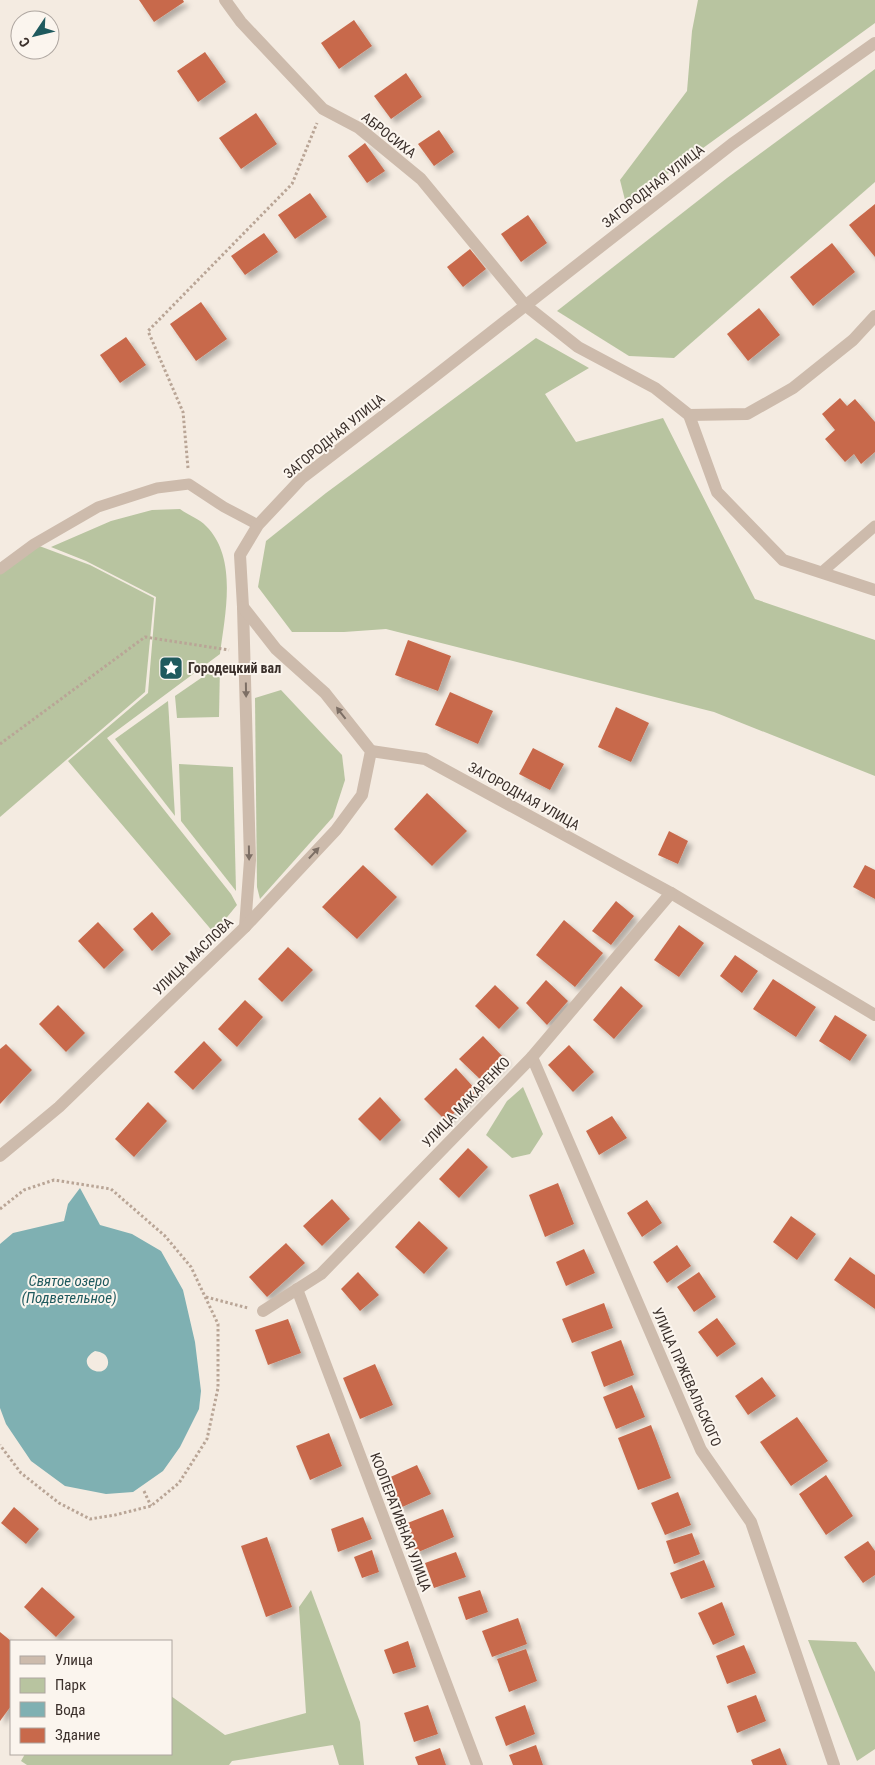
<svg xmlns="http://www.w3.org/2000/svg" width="875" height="1765" font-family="'Roboto Condensed',sans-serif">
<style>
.green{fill:#b8c4a0}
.water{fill:#7fb0b2;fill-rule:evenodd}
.building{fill:#c8694b;filter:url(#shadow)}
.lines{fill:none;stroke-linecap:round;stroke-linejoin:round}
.path{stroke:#b9a596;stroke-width:3;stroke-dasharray:2.5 2.5;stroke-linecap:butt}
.service{stroke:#cdbbac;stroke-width:11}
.minor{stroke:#cdbbac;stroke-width:12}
.tertiary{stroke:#cdbbac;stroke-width:12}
.oneway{fill:#7d6f65}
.labels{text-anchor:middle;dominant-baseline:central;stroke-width:4;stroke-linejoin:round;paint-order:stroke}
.street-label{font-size:14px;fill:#3b302b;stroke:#fbf5ee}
.poi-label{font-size:14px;font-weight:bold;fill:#3b302b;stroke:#fbf5ee;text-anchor:start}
.water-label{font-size:15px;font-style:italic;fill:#1f5a5e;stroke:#fbf5ee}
</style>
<defs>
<filter id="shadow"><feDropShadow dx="4.5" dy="4.5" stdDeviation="2.5" flood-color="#0004"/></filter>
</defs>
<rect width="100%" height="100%" fill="#f4ebe1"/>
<g class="green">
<polygon points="698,0 875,0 875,23 626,204 620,180 687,91 692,31"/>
<polygon points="875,69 875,182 674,358 629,356 557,311 727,178"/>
<polygon points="536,338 589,368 545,394 576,442 663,418 755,599 875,640 875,776 714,712 386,629 344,632 292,632 258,587 266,541 326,493"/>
<path d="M180,509c8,6 20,10 26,17 32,32 19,88 14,128l-113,84 124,156 6,11 -23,28 -146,-172 80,-68 8,-96 -70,-36 -35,-14 60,-26 41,-11z"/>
<polygon points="34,544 90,565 154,598 145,692 0,817 0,569"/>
<polygon points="220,665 219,717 177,718 175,696"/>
<polygon points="281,690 342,755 345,780 333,817 260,899 257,887 255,698"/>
<polygon points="168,701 175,816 115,739"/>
<polygon points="179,764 233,767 236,891 181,821"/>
<polygon points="523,1087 543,1134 530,1154 512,1158 486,1135 507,1101"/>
<polygon points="311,1590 360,1722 364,1765 339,1765 333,1745 232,1761 229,1765 27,1765 21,1761 25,1754 171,1754 171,1696 225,1735 306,1713 299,1607"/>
<polygon points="808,1640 856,1642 875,1672 875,1749 857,1761"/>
</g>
<path class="water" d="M80,1188l20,37 32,9 29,17 22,39 12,52 6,49 -2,18 -19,38 -17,24 -30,21 -27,2 -41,-8 -34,-25 -25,-37 -6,-16v-164l13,-11 51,-12 4,-17zM95,1351c7,1 14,4 13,13 -4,18 -36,0 -13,-13z"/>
<g class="building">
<polygon points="139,0 183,0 184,2 154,22"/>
<polygon points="354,20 372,46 339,69 321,43"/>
<polygon points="205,52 226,82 198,102 177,71"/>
<polygon points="406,73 422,97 391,119 374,96"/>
<polygon points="256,113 277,144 241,169 219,138"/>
<polygon points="439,130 454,152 434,166 418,144"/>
<polygon points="365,143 385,171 367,183 348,156"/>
<polygon points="310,193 327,217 295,239 278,215"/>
<polygon points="875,204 875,257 849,225"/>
<polygon points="528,215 547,243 521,262 501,234"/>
<polygon points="264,233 278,252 245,275 231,256"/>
<polygon points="832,243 855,272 813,306 790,277"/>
<polygon points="470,249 486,269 463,287 447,267"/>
<polygon points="201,302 227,339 196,361 170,324"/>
<polygon points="759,308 780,335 748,361 727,334"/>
<polygon points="126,337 146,365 120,383 100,355"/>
<polygon points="840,398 847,406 855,399 875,422 875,452 861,464 854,454 845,462 825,439 835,430 822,414"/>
<polygon points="408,640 451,656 438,691 395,675"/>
<polygon points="450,692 493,711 478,744 435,725"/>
<polygon points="616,707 649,723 631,762 598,747"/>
<polygon points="533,748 564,764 550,790 519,774"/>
<polygon points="427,793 467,831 432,866 394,829"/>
<polygon points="669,831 688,841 678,864 658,855"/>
<polygon points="363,865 397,897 357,939 322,907"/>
<polygon points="865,865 875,870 875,899 853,887"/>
<polygon points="616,901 634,916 611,945 592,931"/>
<polygon points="152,912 171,934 152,951 133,929"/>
<polygon points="564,920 603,953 575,987 536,955"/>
<polygon points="98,922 124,950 104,969 78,941"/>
<polygon points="679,925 704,943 679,977 654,960"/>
<polygon points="288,947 313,970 282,1002 258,979"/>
<polygon points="735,955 758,971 742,993 720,976"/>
<polygon points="773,979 816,1007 796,1037 753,1009"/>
<polygon points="546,980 568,1001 547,1025 526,1003"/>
<polygon points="495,985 519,1008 499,1029 475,1006"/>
<polygon points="621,986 643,1006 614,1039 593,1020"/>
<polygon points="245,1000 263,1017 237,1047 218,1029"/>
<polygon points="58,1005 85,1033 66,1052 39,1024"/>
<polygon points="835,1015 867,1035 850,1061 819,1041"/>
<polygon points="483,1036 506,1060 483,1082 459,1059"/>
<polygon points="204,1041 222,1060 193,1090 174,1072"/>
<polygon points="6,1044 32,1070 0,1104 0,1049"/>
<polygon points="569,1045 594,1072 573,1092 548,1065"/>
<polygon points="456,1068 477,1091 446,1121 424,1099"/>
<polygon points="380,1097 401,1120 380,1141 358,1119"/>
<polygon points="148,1102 167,1121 134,1157 115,1139"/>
<polygon points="612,1116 627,1138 599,1155 586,1131"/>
<polygon points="468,1148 488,1167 459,1198 439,1179"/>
<polygon points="558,1183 574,1224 545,1237 529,1195"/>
<polygon points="332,1199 350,1219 322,1246 303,1226"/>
<polygon points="647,1200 662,1223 642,1237 627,1213"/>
<polygon points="791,1216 816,1234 797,1260 773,1242"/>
<polygon points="419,1221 448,1248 424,1274 395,1247"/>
<polygon points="286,1243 305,1263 267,1297 249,1277"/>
<polygon points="677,1245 691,1266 667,1283 653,1262"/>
<polygon points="584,1249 595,1273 566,1286 556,1262"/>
<polygon points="850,1257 875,1275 875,1309 834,1280"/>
<polygon points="358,1272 379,1295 360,1311 341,1289"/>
<polygon points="699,1272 716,1297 694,1312 677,1287"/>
<polygon points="604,1303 613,1328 572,1343 562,1319"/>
<polygon points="717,1318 736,1344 717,1357 698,1332"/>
<polygon points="288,1319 301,1353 268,1365 255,1330"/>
<polygon points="621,1340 634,1375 604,1387 591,1352"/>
<polygon points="375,1364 393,1405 360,1419 343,1378"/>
<polygon points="762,1377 776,1396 748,1415 735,1396"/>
<polygon points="632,1385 645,1417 616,1429 603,1397"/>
<polygon points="797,1417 828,1461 791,1486 760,1442"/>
<polygon points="651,1425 671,1478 638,1490 618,1438"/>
<polygon points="329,1433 342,1466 310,1480 296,1446"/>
<polygon points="417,1465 431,1494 400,1508 386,1479"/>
<polygon points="826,1475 853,1516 826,1535 799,1494"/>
<polygon points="678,1492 691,1525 665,1535 651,1503"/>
<polygon points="14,1507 39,1529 26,1544 1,1523"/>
<polygon points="443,1509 454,1537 416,1553 405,1524"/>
<polygon points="363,1517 372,1539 338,1552 331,1529"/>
<polygon points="692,1533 700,1554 674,1564 666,1541"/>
<polygon points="267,1537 292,1607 266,1617 241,1546"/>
<polygon points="868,1541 875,1551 875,1575 863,1583 844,1557"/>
<polygon points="372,1550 379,1572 362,1578 354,1557"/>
<polygon points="456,1552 466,1577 434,1588 425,1563"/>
<polygon points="704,1560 715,1587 681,1599 670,1573"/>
<polygon points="42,1587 75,1617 56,1637 24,1607"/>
<polygon points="480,1590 488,1612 466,1620 458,1597"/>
<polygon points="722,1602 735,1635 713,1645 698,1613"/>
<polygon points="518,1618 527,1644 492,1657 482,1631"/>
<polygon points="0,1632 11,1641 11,1706 0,1721"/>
<polygon points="408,1641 416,1667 393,1674 384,1650"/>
<polygon points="744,1645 756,1673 727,1684 716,1656"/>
<polygon points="526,1649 537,1681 509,1692 497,1659"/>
<polygon points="756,1695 766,1721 737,1733 727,1706"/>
<polygon points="428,1705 438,1734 414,1742 404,1713"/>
<polygon points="525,1705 535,1734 506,1746 495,1717"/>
<polygon points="536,1745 543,1765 513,1765 509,1755"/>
<polygon points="440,1748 446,1765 418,1765 415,1757"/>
<polygon points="780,1748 787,1765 753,1765 751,1760"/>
</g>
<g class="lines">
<g class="path">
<polyline points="188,468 183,412 148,331 292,184 317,123"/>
<polyline points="0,744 145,637 229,650"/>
<polyline points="0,1209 24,1190 54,1180 111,1189 165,1236 191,1267 218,1324 218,1388 207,1439 179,1483 151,1506 115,1515 90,1519 59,1503 21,1473 0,1445"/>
<polyline points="206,1297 248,1308"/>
<polyline points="144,1491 151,1506"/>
</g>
<g class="service">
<polyline points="0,569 34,544 98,507 157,488 189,484 224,507 258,525"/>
<polyline points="822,572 875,526"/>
</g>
<g class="minor">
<polyline points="225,0 241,22 323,109 359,128 421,179 525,305 578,347 655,388 689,415 717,492 783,560 875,590"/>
<polyline points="689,415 747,414 793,388 853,340 875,316"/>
<polyline points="371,751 425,759 671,893 875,1015"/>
<polyline points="532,1057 701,1450 751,1522 834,1765"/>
<polyline points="297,1289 477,1765"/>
<polyline points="263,1311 321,1274 532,1057 671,893"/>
</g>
<g class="tertiary">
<polyline points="245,927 250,860 243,607 240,555 258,525 302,478 430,380 732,144 875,43"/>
<polyline points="0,1156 59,1107 245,927 336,830 362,795 371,751 325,693 276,649 243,607"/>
</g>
</g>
<defs><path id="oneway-solid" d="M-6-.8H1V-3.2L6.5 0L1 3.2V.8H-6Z" transform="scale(1.25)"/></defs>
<g class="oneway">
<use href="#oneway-solid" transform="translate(246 690) rotate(89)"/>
<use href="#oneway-solid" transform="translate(341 713) rotate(-128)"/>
<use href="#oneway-solid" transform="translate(249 853) rotate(89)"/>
<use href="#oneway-solid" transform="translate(314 853) rotate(-47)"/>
</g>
<defs>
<g id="sight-square" transform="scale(1.25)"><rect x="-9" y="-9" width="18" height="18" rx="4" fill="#1f5a5e" stroke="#fbf5ee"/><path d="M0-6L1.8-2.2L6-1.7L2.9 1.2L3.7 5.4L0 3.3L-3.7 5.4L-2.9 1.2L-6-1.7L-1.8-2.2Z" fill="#fff"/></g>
</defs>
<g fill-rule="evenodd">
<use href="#sight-square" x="171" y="668"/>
</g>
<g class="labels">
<g class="street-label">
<text transform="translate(389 135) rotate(38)">АБРОСИХА</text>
<text transform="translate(653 186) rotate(-38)">ЗАГОРОДНАЯ УЛИЦА</text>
<text transform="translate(334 436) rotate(-39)">ЗАГОРОДНАЯ УЛИЦА</text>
<text transform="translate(524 796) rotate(29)">ЗАГОРОДНАЯ УЛИЦА</text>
<text transform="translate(193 956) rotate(-44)">УЛИЦА МАСЛОВА</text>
<text transform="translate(466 1102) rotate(-46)">УЛИЦА МАКАРЕНКО</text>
<text transform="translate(687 1377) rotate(66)">УЛИЦА ПРЖЕВАЛЬСКОГО</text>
<text transform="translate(401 1522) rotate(69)">КООПЕРАТИВНАЯ УЛИЦА</text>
</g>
<g class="poi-label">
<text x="188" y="668">Городецкий вал</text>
</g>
<g class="water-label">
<text x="69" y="1281">Святое озеро<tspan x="69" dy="17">(Подветельное)</tspan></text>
</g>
</g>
<rect x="10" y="1640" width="162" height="115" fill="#fbf5ee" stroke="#aea6a0"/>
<rect x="20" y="1656" width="25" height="8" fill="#cdbbac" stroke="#aea6a0"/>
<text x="55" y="1665" font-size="15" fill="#3b302b">Улица</text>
<rect x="20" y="1678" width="25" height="15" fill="#b8c4a0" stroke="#aea6a0"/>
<text x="55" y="1690" font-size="15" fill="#3b302b">Парк</text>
<rect x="20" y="1702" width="25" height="15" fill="#7fb0b2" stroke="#aea6a0"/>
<text x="55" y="1715" font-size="15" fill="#3b302b">Вода</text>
<rect x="20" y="1728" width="25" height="15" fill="#c8694b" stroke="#aea6a0"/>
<text x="55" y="1740" font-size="15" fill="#3b302b">Здание</text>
<g transform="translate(35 35) rotate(235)"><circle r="24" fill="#fbf5ee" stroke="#aea6a0"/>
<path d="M0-4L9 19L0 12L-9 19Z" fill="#1f5a5e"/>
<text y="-8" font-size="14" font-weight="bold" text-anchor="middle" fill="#3b302b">С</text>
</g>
</svg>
